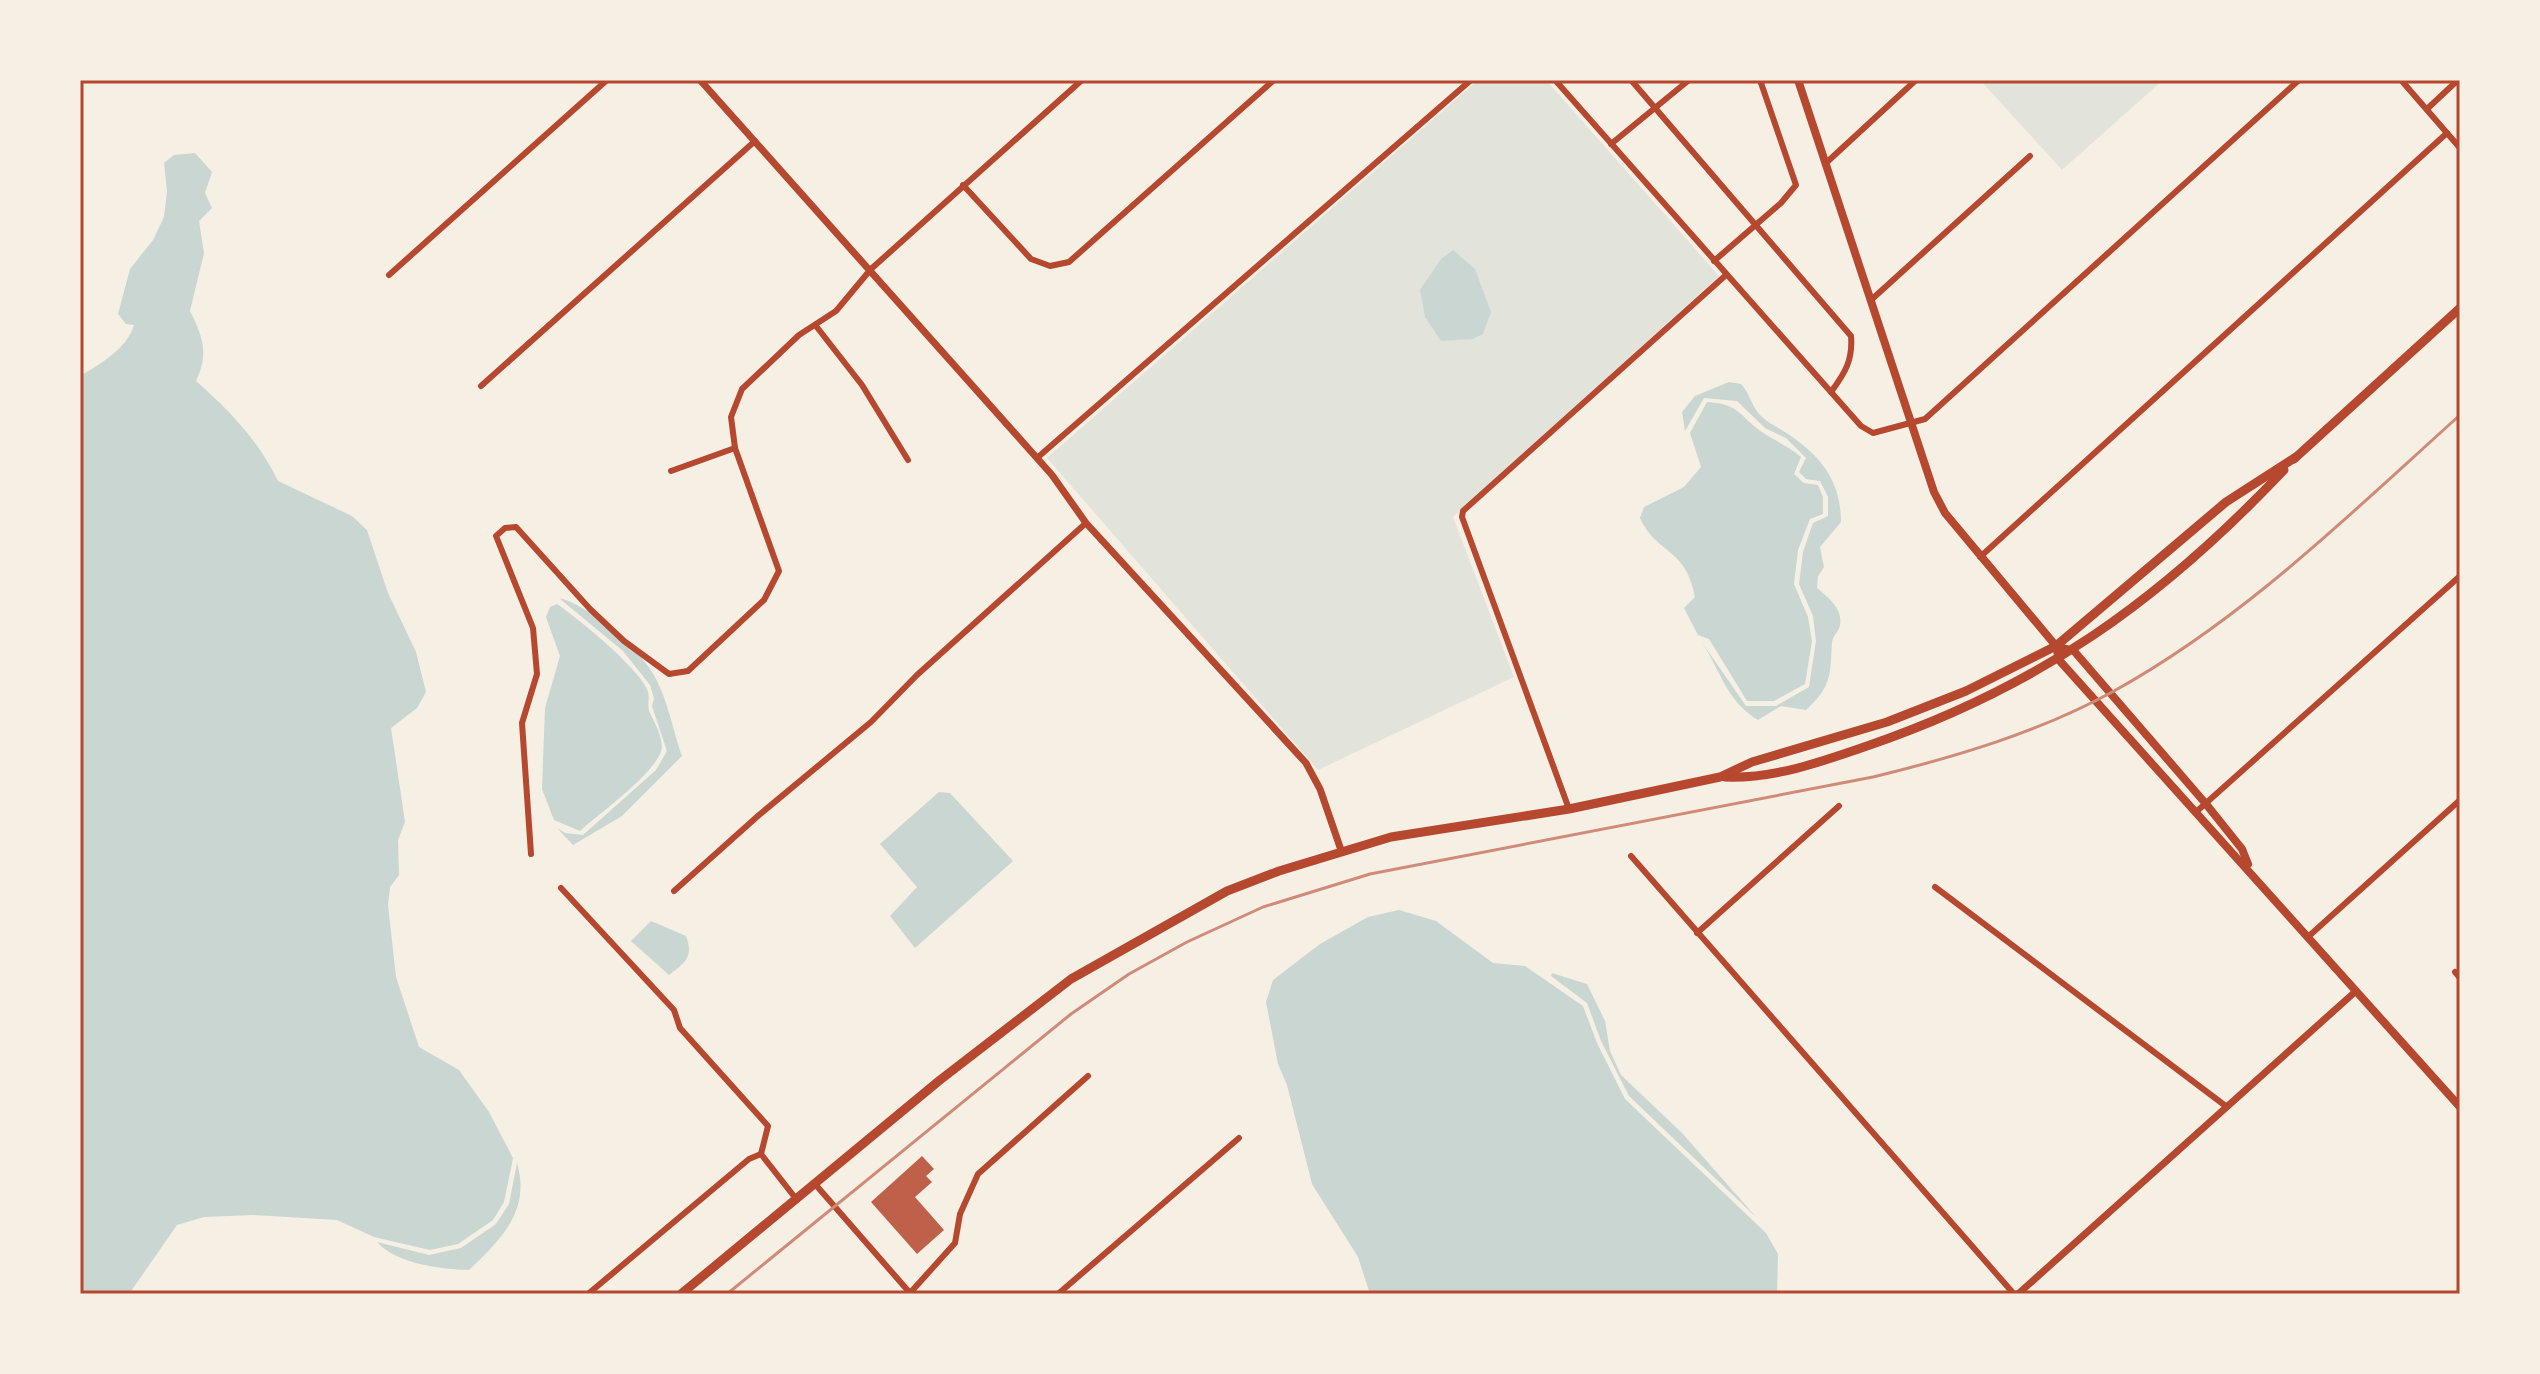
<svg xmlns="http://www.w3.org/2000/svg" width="2540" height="1374" font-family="Arial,sans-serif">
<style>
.green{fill:#e2e4dc}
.water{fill:#c9d6d2}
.building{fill:#bf614a}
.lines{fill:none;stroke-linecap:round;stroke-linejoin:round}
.minor{stroke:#b5482f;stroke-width:6}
.tertiary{stroke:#b5482f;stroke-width:7}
.secondary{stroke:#b5482f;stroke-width:8}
.primary{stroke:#b5482f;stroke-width:9}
.rail{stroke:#cf8b77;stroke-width:3}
.neatline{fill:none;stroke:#b5482f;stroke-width:3}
</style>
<rect width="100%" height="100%" fill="#f6efe4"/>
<g class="green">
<polygon points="1478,80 1546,80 1719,276 1453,517 1514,677 1318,770 1047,458"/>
<polygon points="1980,80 2163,80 2062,170"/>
</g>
<g class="water">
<path d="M195,153l17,19 -7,21 7,15 -13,13 5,32 -14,58c13,26 19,43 6,70 34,30 62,59 82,100l74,35 15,14 21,63 28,59 10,40 -9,16 -26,20 14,94 -7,18 1,35 -9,12 -2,18 8,72 23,70 40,23 30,42 24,46 -9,44 -11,18 -35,24 -28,6 -56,-13 -37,-17 -84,-5 -49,2 -27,8 -48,69h-49v-918c20,-12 47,-27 54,-51l-8,-1 -8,-10 12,-45 23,-29 11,-23 3,-26 -3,-28 10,-8z"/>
<polygon points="1453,250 1475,269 1491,312 1483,334 1472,339 1441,341 1425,317 1420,290 1441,259"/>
<path d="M1729,382l12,2c9,9 11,24 20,32 7,7 18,12 27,18 33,22 53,47 53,88l-21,25 4,20 -6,9 -1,12c11,9 26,21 23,37 -1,6 -7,11 -8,17 -2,33 0,44 -26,68l-25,-4 -23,14c-32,-19 -38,-51 -57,-79l45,65h30l33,-19 7,-46 -3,-25 -14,-32 4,-32 10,-29 15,-7v-19l-8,-16 -14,-2 -7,-7 7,-14 -20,-20 -21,-10 -28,-27 -33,-3 -19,33 -3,-19 13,-16z"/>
<path d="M1707,402c33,2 31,13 55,30 13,9 26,14 39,25l-7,17 10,9 14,2 5,12v17l-13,5 -12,31 -4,34 14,33 4,24 -7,43 -31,17h-27l-38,-62 -11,-4 -14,-27 11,-11c-9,-50 -38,-42 -55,-79l4,-11 40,-20 17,-20 -11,-34z"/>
<path d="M559,598c26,5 77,49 91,71 17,25 22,59 32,87l-60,60 -49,29 -16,-17 8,5 18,2 73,-65 11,-19 -15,-45 2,-8 -4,-13 -27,-34z"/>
<path d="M557,604c24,17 77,60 90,85 4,9 -1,16 3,24 5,11 16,29 10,41 -13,26 -58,57 -80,77l-26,-11 -12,-31 3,-81 15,-52 -14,-39 4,-10z"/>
<polygon points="939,792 950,793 1013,861 915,948 890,916 917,887 880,844"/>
<polygon points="1399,910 1436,921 1493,963 1525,966 1583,1006 1597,1043 1625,1099 1766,1233 1778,1254 1777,1294 1370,1294 1358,1257 1312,1184 1287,1085 1278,1064 1266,1002 1273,980 1320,944 1368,917"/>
<path d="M651,921l35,15c8,21 -1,27 -17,39l-38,-34z"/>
<polygon points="1552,973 1587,984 1605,1021 1610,1051 1621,1075 1682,1133 1756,1217 1629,1096 1601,1041 1587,1003 1551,976"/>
<path d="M517,1163c14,47 -16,77 -48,107 -29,-1 -72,-6 -92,-28l52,13 32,-7 35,-24 13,-20z"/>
</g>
<polygon class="building" points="922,1156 934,1169 926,1176 932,1182 915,1197 944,1230 917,1254 871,1202"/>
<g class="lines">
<g class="minor">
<polyline points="1555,80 1861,426 1873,433 1925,419 2299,80"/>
<path d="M1631,80l220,256c2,24 -6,37 -20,56"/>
<polyline points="2401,80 2460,148"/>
<polyline points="2427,109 2458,80"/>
<polyline points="1611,144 1689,80"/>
<polyline points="1826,163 1916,80"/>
<polyline points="963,185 1031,259 1050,266 1069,262 1274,80"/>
<polyline points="1714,261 1781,203 1796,185 1760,80"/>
<polyline points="389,275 607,80"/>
<polyline points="1871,300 2030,156"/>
<polyline points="816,326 862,385 908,460"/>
<polyline points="481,386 755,141"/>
<polyline points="1037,458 1471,80"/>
<polyline points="671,471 735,448"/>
<polyline points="1980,557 2447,133"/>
<polyline points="1569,809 1462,517 1463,511 1726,275"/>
<polyline points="2196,812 2460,576"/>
<polyline points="531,854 522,723 537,674 533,628 496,536 505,528 516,527 590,609 624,641 669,674 688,671 764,600 779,571 735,448 731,417 742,389 799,335 836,311 871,269 1082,80"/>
<polyline points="1631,856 2014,1294"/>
<polyline points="1935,887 2227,1107"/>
<polyline points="561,888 674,1010 680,1028 768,1126 761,1154"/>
<polyline points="674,891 759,815 871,722 917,675 1086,523"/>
<polyline points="1697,933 1839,806"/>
<polyline points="2309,936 2460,800"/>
<polyline points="2455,972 2460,978"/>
<polyline points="761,1154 797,1200"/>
<polyline points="815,1184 910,1293"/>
<polyline points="910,1293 955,1243 960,1214 978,1174 1088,1076"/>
<polyline points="588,1294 749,1159 761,1154"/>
<polyline points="1058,1294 1239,1138"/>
</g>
<g class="tertiary">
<polyline points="700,80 1052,475 1086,523 1306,763 1320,789 1341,850"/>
<polyline points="2018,1294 2356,991"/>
</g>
<g class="secondary">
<polyline points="1798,80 1934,492 1945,513 2056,646 2059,660 2460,1107"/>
<polyline points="2056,646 2074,651 2206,804 2242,849 2248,864"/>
</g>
<g class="primary">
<polyline points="2294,459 2460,308"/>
<path d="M1725,777c48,2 96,-15 142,-31 172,-59 292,-144 417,-276"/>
<polyline points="681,1294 940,1080 1071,979 1227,891 1279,871 1391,837 1569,809 1720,777 1752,762 1887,722 1966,691 2056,646 2226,502 2296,457"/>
</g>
<path class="rail" d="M727,1294l344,-280 58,-40 58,-32 76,-35 107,-33 503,-97c82,-20 167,-45 241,-86 130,-72 236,-177 346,-276"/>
</g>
<rect width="2540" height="1374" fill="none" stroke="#f6efe4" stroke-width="164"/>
<rect x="82" y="82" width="2376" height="1210" class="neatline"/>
</svg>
